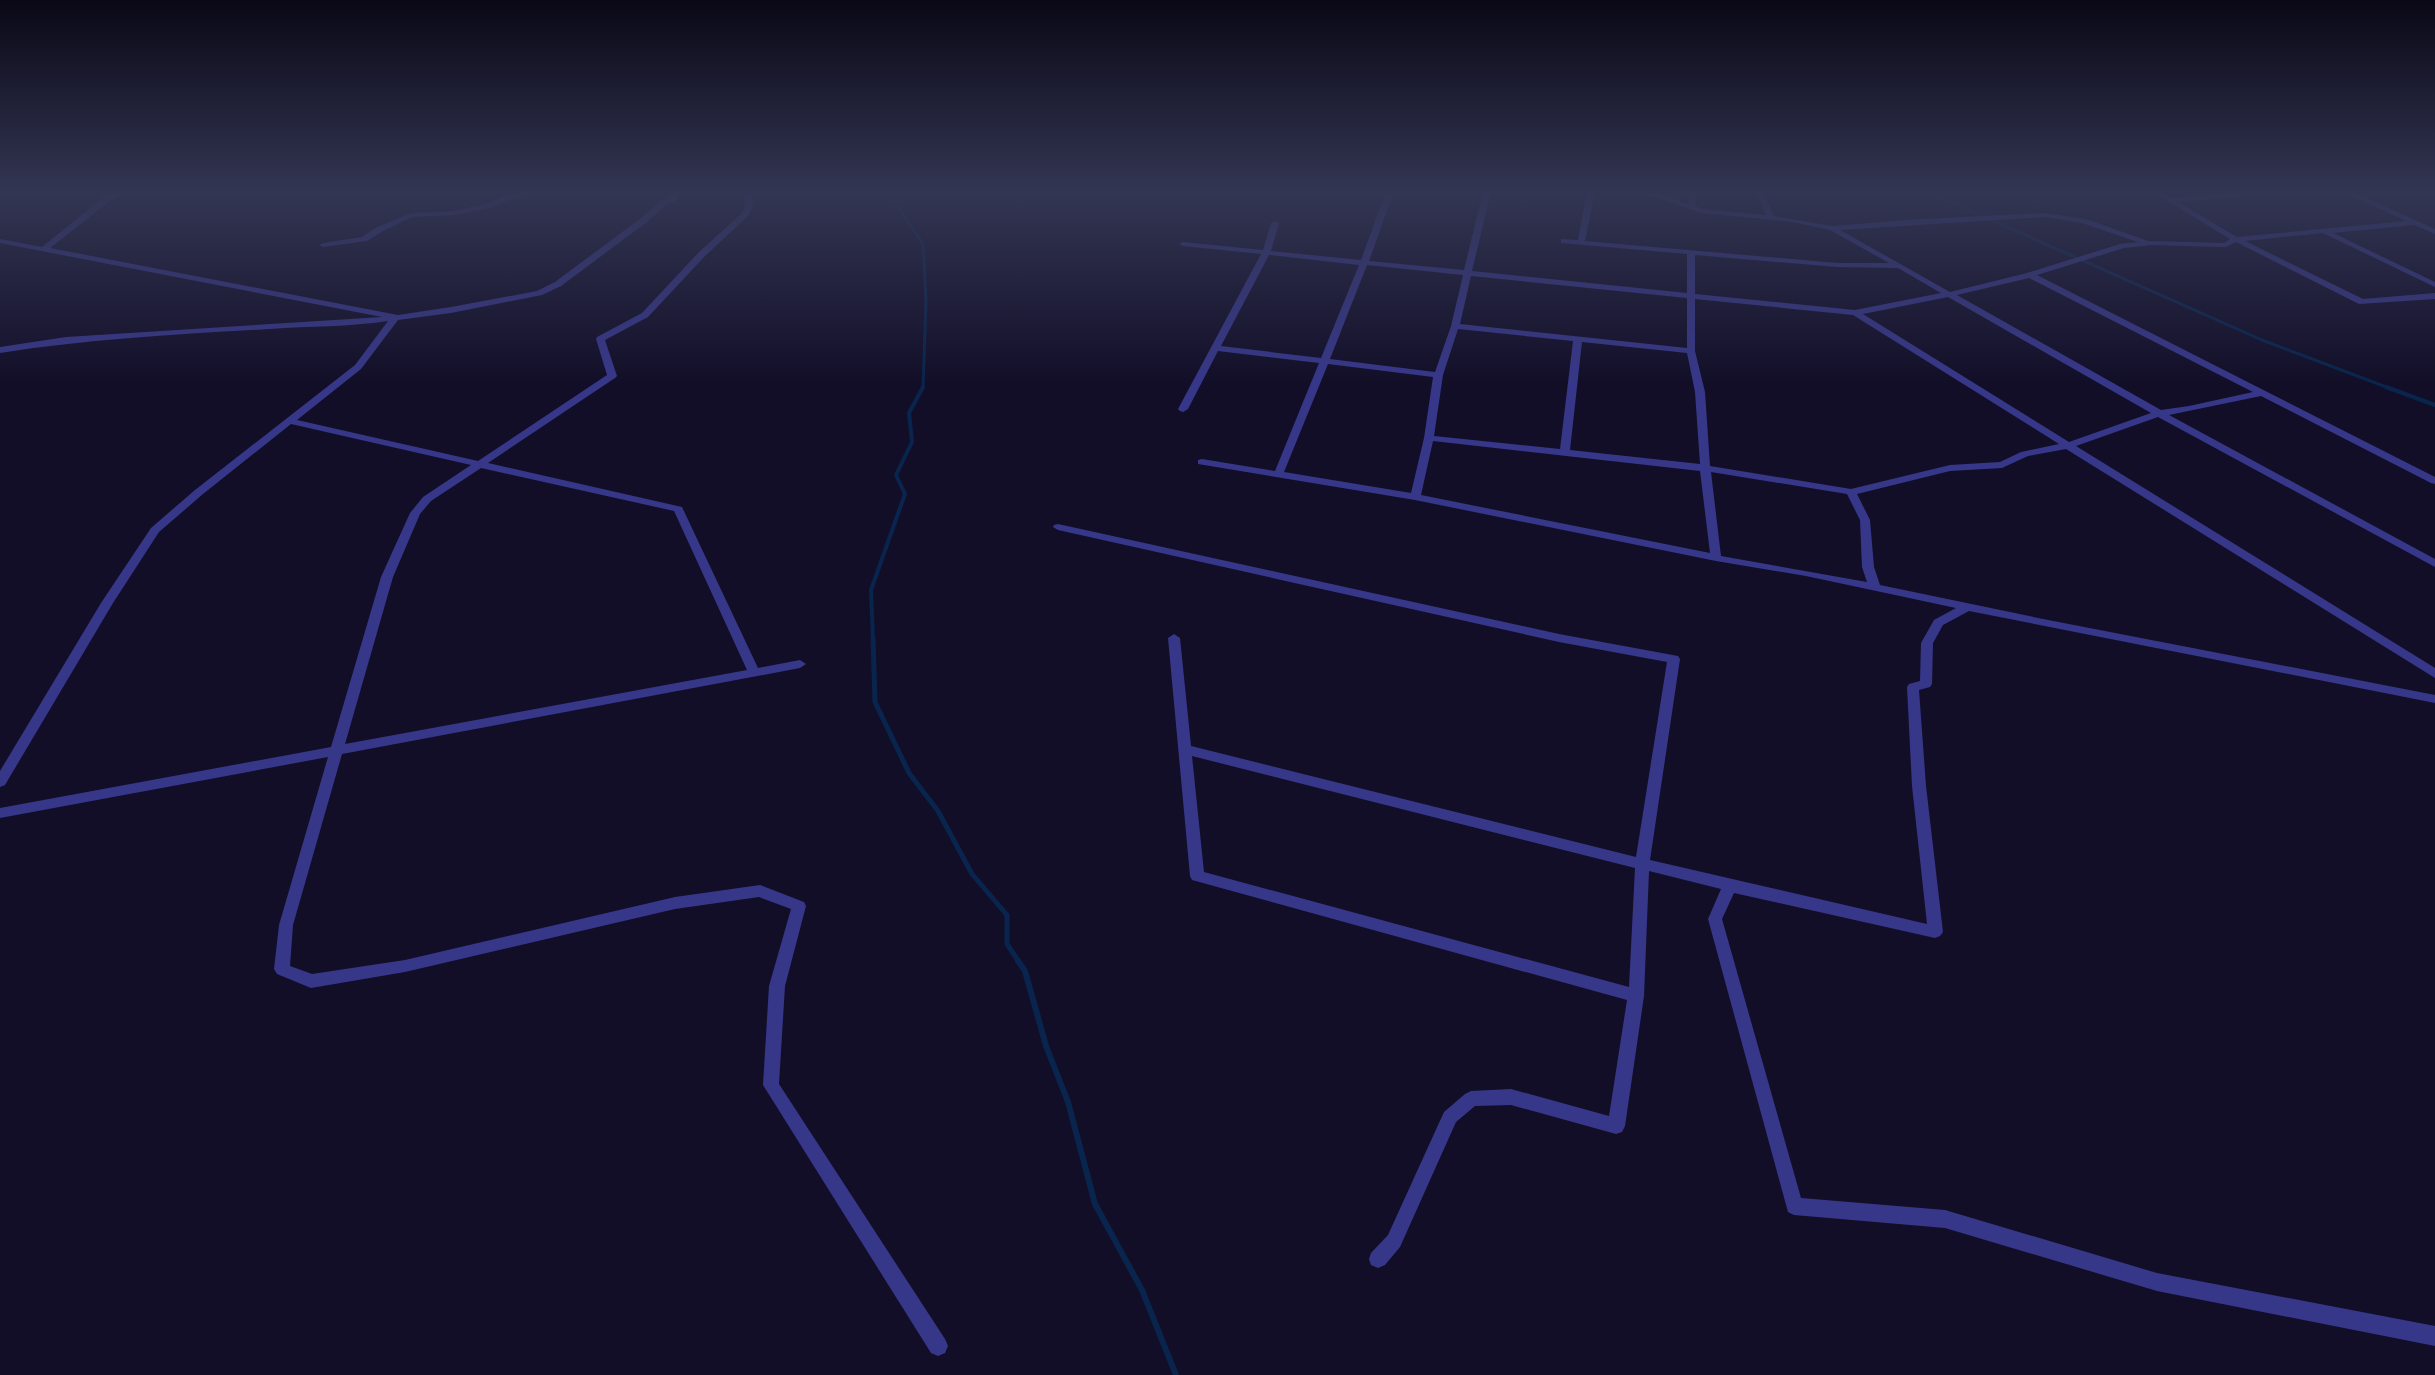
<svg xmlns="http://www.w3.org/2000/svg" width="2435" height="1375" font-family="'Asap Condensed',sans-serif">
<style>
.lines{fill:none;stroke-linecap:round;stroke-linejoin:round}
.stream-far3{stroke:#09254d;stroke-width:3}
.stream-far2{stroke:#09254d;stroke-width:4}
.stream-far1{stroke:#09254d;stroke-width:5}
.stream{stroke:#09254d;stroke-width:6}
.minor{fill:#37378a;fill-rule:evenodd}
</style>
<rect width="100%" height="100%" fill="#120e28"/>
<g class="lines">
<g class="stream-far3">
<polyline points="887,191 923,244 926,300 923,388"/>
<polyline points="1921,191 1935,195 2262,340 2389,388"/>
</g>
<g class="stream-far2">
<polyline points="2386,387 2435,405"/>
<polyline points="873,639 871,590 905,494 896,475 912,442 909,413 923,387"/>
</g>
<polyline class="stream-far1" points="873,638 875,702 909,773 938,811 972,874 1007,915 1007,944 1019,962"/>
<polyline class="stream" points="1018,961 1025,971 1046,1046 1068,1102 1095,1204 1142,1290 1176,1375"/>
<g class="minor">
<path d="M115,191h10l-15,10 -60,47 348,67 53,-8 86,-16 18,-9 86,-64 19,-17 10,-4 4,-6h8l-6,10 -10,4 -19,17 -86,64 -19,9 -91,18 -53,7 -37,49 -64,51 181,41 129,-86 -11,-36 1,-2 45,-24 57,-61 43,-39 3,-7 -3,-15h8l3,15 -5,10 -43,40 -57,61 -43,23 12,36 -2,2 -127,85 194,44 76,161 42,-8 6,4 -6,4 -458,86 -49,171 -3,41 22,8 93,-14 270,-63 85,-12 44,17 2,4 -21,80 -6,98 166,255 3,7 -3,7 -7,3 -7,-3 -168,-268 6,-99 22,-77 -32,-12 -84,12 -270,63 -94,16 -34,-14 -3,-5 5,-44 49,-168 -328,61v-10l331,-61 50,-170 29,-64 13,-16 48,-32 -180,-41 -88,70 -44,38 -46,71 -108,182 -5,2v-16l101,-168 50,-75 44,-38 160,-125 33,-44c-39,6 -78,5 -118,8 -90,5 -181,10 -270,24v-6l66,-10 316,-20 -382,-74v-4l42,8 62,-50zM481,468l193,43 73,159 -402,74 48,-167 27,-63 11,-13z"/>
<polygon points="531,191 550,191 515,198 491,208 453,215 412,217 383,231 367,241 323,247 319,245 323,243 362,237 377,227 411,213 453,211 486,204 510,194"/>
<polygon points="573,191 622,191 606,195 577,193"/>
<path d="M1386,191h8l-25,70 95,9 19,-79h8l-19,80 215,22v-39l-126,-11v-4l17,1 9,-49h8l-10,50 252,22h52l-59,-33 -37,-8 -92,-9 -45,-16 -34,-6 35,2 31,11 2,-13h8l-3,15 7,3 64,6 -8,-20 -28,-4h32l12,25 58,10 88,-7 124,-6 42,6 62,22 76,2 6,-4 -79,-48h9l12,7 79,-7h31l-4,2 -100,9 59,35 169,-16 -65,-30h10l84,38v5l-21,-9 -81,8 102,49v5l-112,-54 -78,8 118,58 72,-6v6l-76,5 -123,-62 -10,5 -75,-2 -27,3 -87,27 398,202v7l-4,-1 -170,-87 -92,19 266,144v8l-277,-150 -82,29 359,222v10l-369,-229 -38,7 -26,12 -52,3 -93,23 13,26 4,47 6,18 163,34 392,76v8l-466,-92 -26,14 -10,18 -1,41 -2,3 -11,3 7,96 17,146 -3,4 -5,2 -201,-45 -12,26 79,279 144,12 212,63 278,53v20l-278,-55 -212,-63 -151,-13 -6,-3 -80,-293 13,-30 -72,-18 -5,125 -19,130 -3,6 -6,2 -105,-29 -36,1 -19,16 -56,125 -15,18 -7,3 -7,-3 -2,-6 2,-6 17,-18 56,-123 21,-18 6,-3 40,-2 98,27 18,-116 -435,-120 -2,-4 -22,-238 6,-4 6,4 11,108 445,111 31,-195 -108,-20 -501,-112 -5,-3 1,-2 4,-1 501,110 119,22 2,3 -30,201 277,64 -15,-138 -5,-99 2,-3 11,-3 1,-38 13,-23 22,-12 -150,-32 -90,-15 -301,-61 -217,-36v-4l4,-1 73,12 44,-108 -101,-12 -30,58 -5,3 -3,-1 -2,-2 83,-155 -78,-8 -4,-2 4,-2 80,8 8,-27 4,-2 4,2 -8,28 90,9zM2044,217l38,6 56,19 -18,2 -93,29 -77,19 -110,-62zM1269,255l90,10 -38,93 -100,-12zM1695,255l142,12 61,1 43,25 -86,17 -160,-16zM1367,265l96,10 -12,51 -16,46 -105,-13zM1471,276l216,22v50l-227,-24zM2029,278l224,114 -64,14 -28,4 -204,-115zM1948,297l203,116 -82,29 -206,-128zM1695,299l158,16 206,129 -38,8 -21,10 -50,3 -99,24 -141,-23 -5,-74 -10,-41zM1458,329l115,12 -13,108 -126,-13 9,-61zM1582,342l105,11 8,39 5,72 -130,-14zM1328,364l105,13 -9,61 -13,55 -127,-21zM1433,441l267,30 10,82 -289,-58zM1711,472l136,22 13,26 2,47 5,15 -146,-26zM1192,756l443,112 -6,119 -425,-115z"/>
</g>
</g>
<linearGradient id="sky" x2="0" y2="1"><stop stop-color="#0a0816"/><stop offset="0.5" stop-color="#333653"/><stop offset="1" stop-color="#333653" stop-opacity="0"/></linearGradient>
<rect width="2435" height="384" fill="url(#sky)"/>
</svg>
